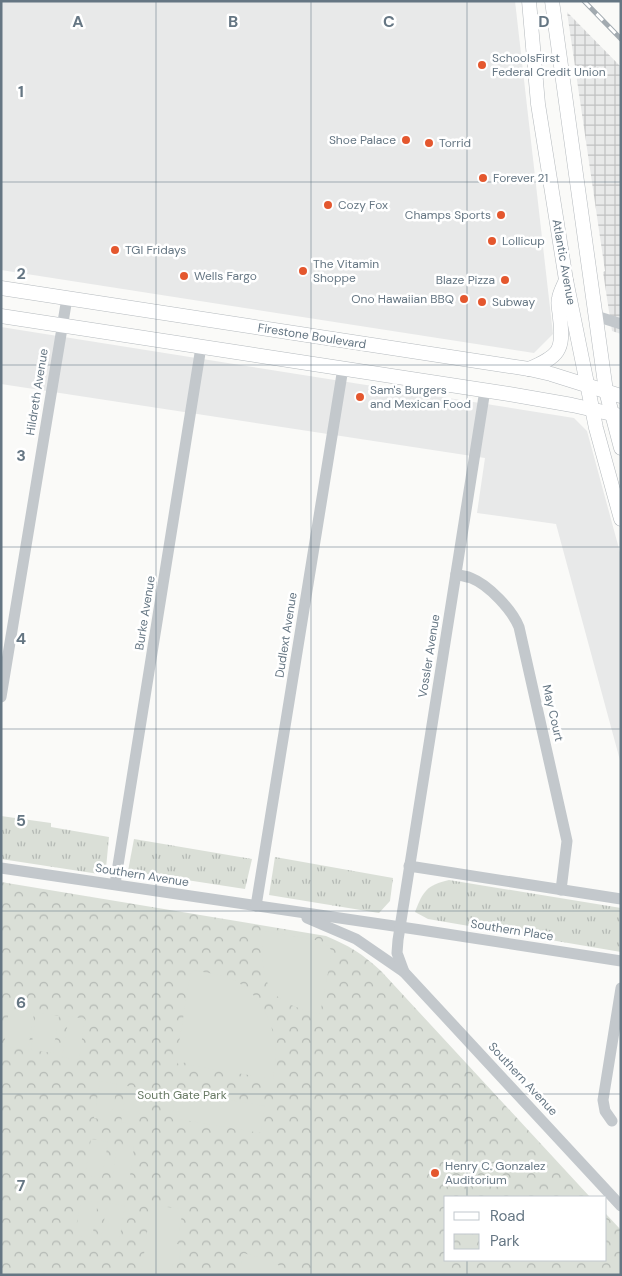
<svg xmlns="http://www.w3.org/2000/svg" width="622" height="1276" font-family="'DM Sans',sans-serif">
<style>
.built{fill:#e8e9e9}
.industrial{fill:url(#industrial-grid)}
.grass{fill:url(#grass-tufts)}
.park{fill:url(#park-crowns)}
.pitch{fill:#dadfd7}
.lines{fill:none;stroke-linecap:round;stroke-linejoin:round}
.major-casing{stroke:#b5babe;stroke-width:15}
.minor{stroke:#c3c8cc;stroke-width:11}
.major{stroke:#fff;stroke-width:14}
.rail-casing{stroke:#a2aab0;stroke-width:5}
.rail{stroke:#fff;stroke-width:3;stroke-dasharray:9;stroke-linecap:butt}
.grid{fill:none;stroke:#657683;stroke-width:1;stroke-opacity:0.55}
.poi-dot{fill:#e4572e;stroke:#fff;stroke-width:2}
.labels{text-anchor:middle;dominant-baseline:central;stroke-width:5;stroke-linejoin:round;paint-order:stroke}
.poi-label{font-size:12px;fill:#657683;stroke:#fff;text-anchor:start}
.street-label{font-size:12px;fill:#657683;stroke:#fff}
.park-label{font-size:12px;fill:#687a64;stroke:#fff}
.grid-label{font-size:16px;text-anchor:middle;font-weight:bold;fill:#657683;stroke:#fff;stroke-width:5;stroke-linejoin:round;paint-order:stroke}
</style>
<defs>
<pattern id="industrial-grid" width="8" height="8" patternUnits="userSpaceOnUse" patternTransform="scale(1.25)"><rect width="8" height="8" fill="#e8e9e9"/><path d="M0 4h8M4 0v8" fill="none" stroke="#c0c1c2"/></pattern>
<pattern id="grass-tufts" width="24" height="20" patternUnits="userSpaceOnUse" patternTransform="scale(1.25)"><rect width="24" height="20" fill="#dadfd7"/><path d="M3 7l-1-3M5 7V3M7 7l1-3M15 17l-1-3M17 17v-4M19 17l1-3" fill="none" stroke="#b4b9b4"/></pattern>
<pattern id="park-crowns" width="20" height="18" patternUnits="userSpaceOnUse" patternTransform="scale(1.25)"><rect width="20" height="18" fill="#dadfd7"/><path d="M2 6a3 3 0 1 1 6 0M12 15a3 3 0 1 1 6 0" fill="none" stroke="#b4b9b4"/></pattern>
</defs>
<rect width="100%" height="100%" fill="#fafaf8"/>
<g class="built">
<polygon points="1,1 515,1 553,334 534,353 1,270"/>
<polygon points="1,327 574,418 587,431 621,556 621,764 556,524 477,513 485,458 1,384"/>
</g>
<polygon class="industrial" points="567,12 621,67 621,334 612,331 603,272 605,271"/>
<g class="grass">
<polygon points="1,816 51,823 51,827 109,837 106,868 99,874 1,859"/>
<polygon points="134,839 252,859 245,889 128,871"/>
<polygon points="275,857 393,878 390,901 379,913 269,895"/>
<path d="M449,880l172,28v44l-193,-33 -13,-7c8,-21 12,-27 34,-32z"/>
</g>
<path class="park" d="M1,882l325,54c22,9 37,18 55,35l209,226h-144v63h160v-46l15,16v45h-620z"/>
<g class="pitch">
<path d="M264,931l57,10 -1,5 8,-1 3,5 -3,6 3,1 -11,57c-53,-12 -61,-30 -56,-83z"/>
<path d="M191,970c15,3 34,4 48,13 18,11 31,33 35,54 3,13 1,28 -1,42l-85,-14v-3l-10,2 -3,-5 6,-8 -3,-2z"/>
<polygon points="9,1009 34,1013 28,1050 4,1046"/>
<polygon points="36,1012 59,1016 53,1053 31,1050"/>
<polygon points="69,1016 85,1019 79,1060 62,1057"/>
<polygon points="100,1081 117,1084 111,1121 94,1118"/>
<polygon points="127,1086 144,1089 138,1125 121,1122"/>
<polygon points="176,1091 265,1106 261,1133 172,1118"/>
<polygon points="91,1139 108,1142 102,1178 85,1175"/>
<polygon points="117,1144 134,1147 129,1183 112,1180"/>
<polygon points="81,1200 98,1202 92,1238 75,1235"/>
<polygon points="107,1203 125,1206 119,1242 101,1239"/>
<polygon points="151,1205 183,1209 177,1244 181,1245 179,1264 173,1263 172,1275 141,1275"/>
<polygon points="243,1253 269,1260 296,1275 240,1275"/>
</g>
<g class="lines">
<g class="major-casing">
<g id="major">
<polyline points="529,1 538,104 566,280 596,428 621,519"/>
<polyline points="552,1 606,391 621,448"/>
<polyline points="1,288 529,369 551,374 621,396"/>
<polyline points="1,316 509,394 572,405 621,416"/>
<path d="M529,369c30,-13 35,-18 31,-51 0,-6 -3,-14 -1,-20 1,-6 5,-13 7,-18"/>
</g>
</g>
<g class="minor">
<polyline points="596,316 621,324"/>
<path d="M456,574c5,2 10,2 15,4 18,7 41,32 48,49l48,214 -6,49"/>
<polyline points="1,697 67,298"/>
<polyline points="409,866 621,899"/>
<polyline points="1,868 421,930 621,961"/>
<polyline points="115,884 201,347"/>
<polyline points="256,906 343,368"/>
<polyline points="307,918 356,939 404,972 621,1206"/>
<polyline points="404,972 397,953 398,940 485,390"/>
<polyline points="612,1121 605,1111 603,1100 621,988"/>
</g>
<use href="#major" class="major"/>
<g class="rail-casing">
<polyline id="rail" points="584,1 621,39"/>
</g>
<use href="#rail" class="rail"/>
</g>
<path class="grid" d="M156,1v1274M311,1v1274M467,1v1196M1,182h620M1,365h620M1,547h620M1,729h620M1,911h620M1,1094h620M467,1260v15"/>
<g class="poi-dot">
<circle cx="482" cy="65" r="5"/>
<circle cx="406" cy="140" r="5"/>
<circle cx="429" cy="143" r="5"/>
<circle cx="483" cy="178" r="5"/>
<circle cx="328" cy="205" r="5"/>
<circle cx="501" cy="215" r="5"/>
<circle cx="492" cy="241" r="5"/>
<circle cx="115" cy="250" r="5"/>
<circle cx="303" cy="271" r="5"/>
<circle cx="184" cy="276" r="5"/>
<circle cx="505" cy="280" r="5"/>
<circle cx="464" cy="299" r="5"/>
<circle cx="482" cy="302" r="5"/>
<circle cx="360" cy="397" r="5"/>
<circle cx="435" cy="1173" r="5"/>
</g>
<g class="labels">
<g class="poi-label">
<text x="492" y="58">SchoolsFirst<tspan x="492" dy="14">Federal Credit Union</tspan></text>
<text x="396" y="140" text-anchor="end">Shoe Palace</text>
<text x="439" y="143">Torrid</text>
<text x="493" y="178">Forever 21</text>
<text x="338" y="205">Cozy Fox</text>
<text x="491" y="215" text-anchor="end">Champs Sports</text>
<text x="502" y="241">Lollicup</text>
<text x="125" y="250">TGI Fridays</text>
<text x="313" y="264">The Vitamin<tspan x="313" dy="14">Shoppe</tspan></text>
<text x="194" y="276">Wells Fargo</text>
<text x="495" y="280" text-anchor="end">Blaze Pizza</text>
<text x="454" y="299" text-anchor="end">Ono Hawaiian BBQ</text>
<text x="492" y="302">Subway</text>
<text x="370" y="390">Sam's Burgers<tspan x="370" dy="14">and Mexican Food</tspan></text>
<text x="445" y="1166">Henry C. Gonzalez<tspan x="445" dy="14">Auditorium</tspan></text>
</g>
<g class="street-label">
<text transform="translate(564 262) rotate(80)">Atlantic Avenue</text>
<text transform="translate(312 336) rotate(9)">Firestone Boulevard</text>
<text transform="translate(37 392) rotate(-81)">Hildreth Avenue</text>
<text transform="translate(145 613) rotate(-81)">Burke Avenue</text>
<text transform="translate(286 635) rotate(-81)">Dudlext Avenue</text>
<text transform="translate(429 656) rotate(-81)">Vossler Avenue</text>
<text transform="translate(553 713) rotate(77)">May Court</text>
<text transform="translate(142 875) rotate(9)">Southern Avenue</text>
<text transform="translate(512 930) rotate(9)">Southern Place</text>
<text transform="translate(523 1079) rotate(47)">Southern Avenue</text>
</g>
<g class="park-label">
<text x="182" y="1095">South Gate Park</text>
</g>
</g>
<g class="grid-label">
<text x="78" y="27">A</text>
<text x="233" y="27">B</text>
<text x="389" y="27">C</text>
<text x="544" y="27">D</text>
<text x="21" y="97">1</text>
<text x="21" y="279">2</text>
<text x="21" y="461">3</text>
<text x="21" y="644">4</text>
<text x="21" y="826">5</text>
<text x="21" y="1008">6</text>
<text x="21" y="1191">7</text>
</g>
<rect width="622" height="1276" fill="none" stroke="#657683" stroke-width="5"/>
<rect x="444" y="1196" width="162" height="65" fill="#ffffff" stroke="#c1c8cd"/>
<rect x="454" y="1212" width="25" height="8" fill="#ffffff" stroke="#c1c8cd"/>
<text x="490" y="1221" font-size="15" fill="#657683">Road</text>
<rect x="454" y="1234" width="25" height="15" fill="url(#park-crowns)" stroke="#c1c8cd"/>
<text x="490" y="1246" font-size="15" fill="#657683">Park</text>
</svg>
